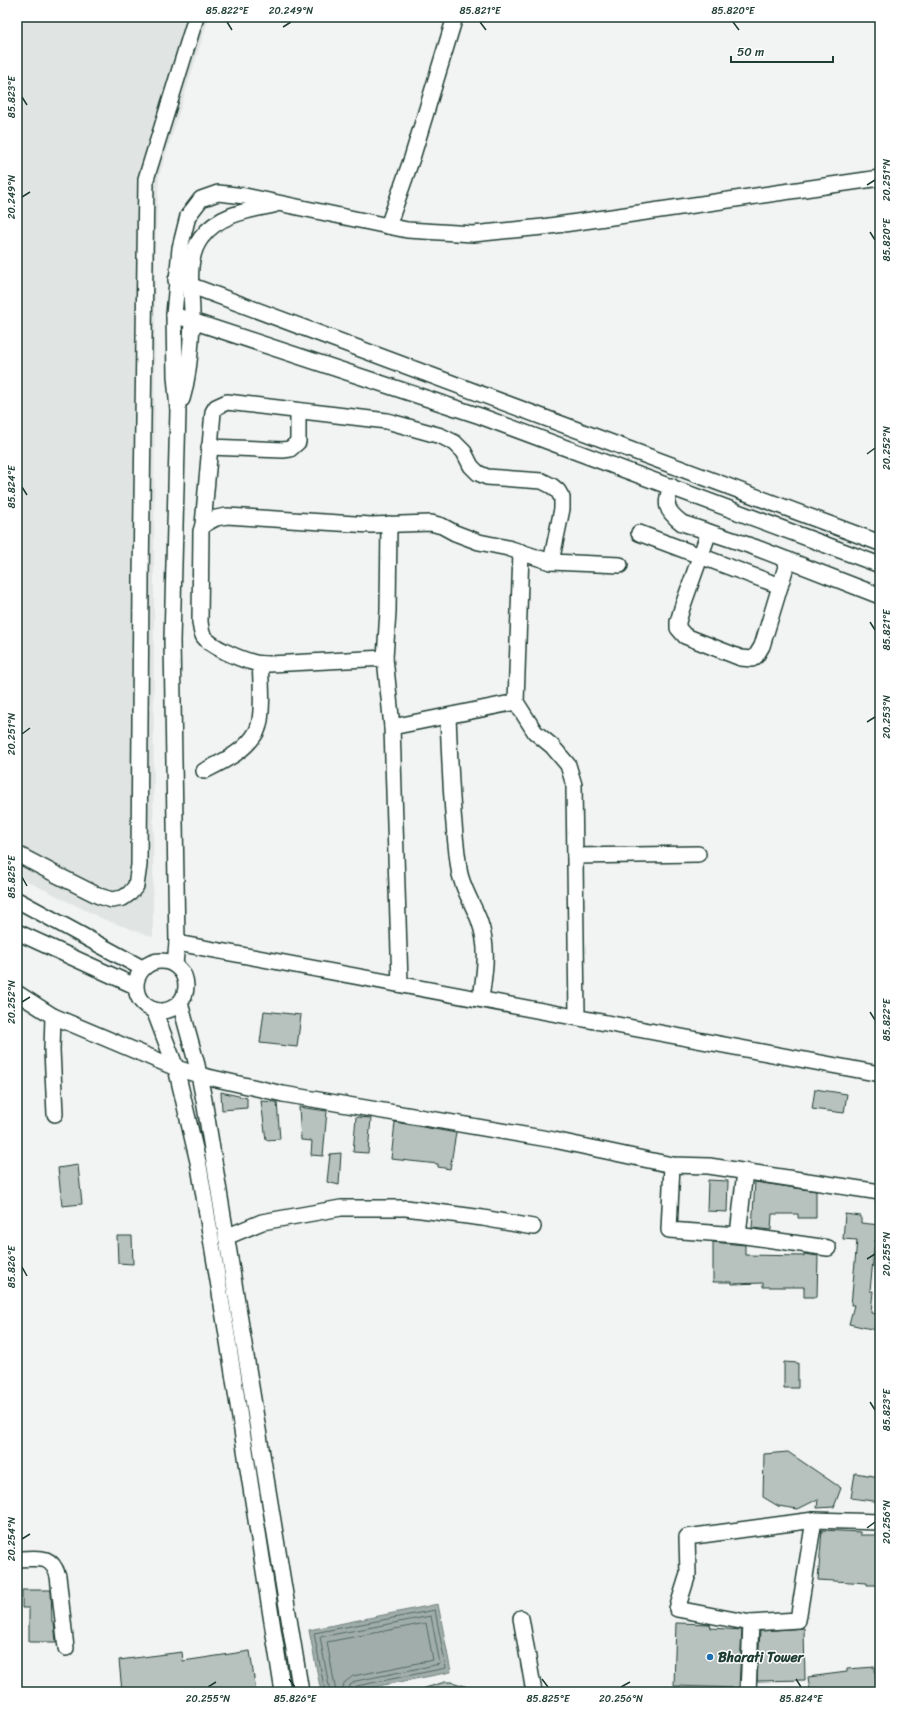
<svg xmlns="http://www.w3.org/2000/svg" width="897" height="1709" font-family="Sriracha,sans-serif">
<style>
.built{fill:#e0e4e3}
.water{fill:#a1adaa;stroke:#6d807b}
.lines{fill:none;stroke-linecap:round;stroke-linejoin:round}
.shore{stroke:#536a63;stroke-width:1}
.building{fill:#b7c1bd;stroke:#1f3d34}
.minor-casing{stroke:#1f3d34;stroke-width:18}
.minor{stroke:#fff;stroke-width:15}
.ticks{fill:none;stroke:#1f3d34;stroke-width:1.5}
.poi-dot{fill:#1f6fb2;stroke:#fff;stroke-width:1.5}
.labels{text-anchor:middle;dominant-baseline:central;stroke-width:3;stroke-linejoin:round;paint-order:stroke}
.poi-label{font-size:14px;font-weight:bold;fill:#1f3d34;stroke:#fff;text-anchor:start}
.neatline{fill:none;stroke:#1f3d34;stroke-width:1.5}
.ticks-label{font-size:10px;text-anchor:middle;fill:#1f3d34}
</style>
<rect width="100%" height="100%" fill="#f2f3f3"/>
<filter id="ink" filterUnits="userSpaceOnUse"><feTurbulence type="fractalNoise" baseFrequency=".025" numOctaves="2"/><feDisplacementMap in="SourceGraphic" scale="8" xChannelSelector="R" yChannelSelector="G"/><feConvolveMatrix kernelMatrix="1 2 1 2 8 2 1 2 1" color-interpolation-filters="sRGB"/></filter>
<g filter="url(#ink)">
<polygon class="built" points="17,17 209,17 159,176 155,249 153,937 103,919 17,876"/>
<polygon class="water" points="438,1604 451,1672 348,1692 321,1692 309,1630"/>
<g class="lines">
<g class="shore">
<polyline points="325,1692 314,1633 435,1610 446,1668 357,1686 354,1688 353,1692"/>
<polyline points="330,1692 320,1637 431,1616 440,1664 356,1681 350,1685 348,1692"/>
<polyline points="336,1692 327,1642 426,1623 433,1660 353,1676 344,1683 342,1692"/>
</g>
</g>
<g class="building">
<polygon points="264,1011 301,1015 297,1047 260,1043"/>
<polygon points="815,1089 847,1094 844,1113 812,1109"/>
<polygon points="221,1092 247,1098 247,1108 222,1110"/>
<polygon points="261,1101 277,1102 280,1139 266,1140"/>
<polygon points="299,1107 327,1111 323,1156 311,1155 312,1141 301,1140"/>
<polygon points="356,1117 371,1118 368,1153 353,1152"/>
<polygon points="395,1122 456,1133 450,1169 438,1167 438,1164 391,1159"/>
<polygon points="341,1153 339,1185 327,1182 330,1154"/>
<polygon points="78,1165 82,1204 62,1206 58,1168"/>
<polygon points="708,1180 728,1181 727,1212 707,1211"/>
<polygon points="755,1182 816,1191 816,1218 798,1218 798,1214 772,1214 771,1230 752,1228"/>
<polygon points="845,1214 861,1216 861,1223 880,1225 880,1240 875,1240 870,1291 873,1291 871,1313 880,1315 880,1331 849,1324 854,1305 851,1305 857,1240 843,1239"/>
<polygon points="117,1236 132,1236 133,1264 118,1263"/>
<polygon points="713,1242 745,1245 745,1255 804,1256 804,1254 818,1256 817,1297 804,1297 804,1287 763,1287 763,1283 732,1284 732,1282 713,1282"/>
<polygon points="784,1362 798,1363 798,1388 784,1388"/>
<polygon points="788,1452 841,1488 834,1507 817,1508 818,1499 798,1509 778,1506 763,1497 764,1454"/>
<polygon points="855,1473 880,1477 880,1502 851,1498"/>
<polygon points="822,1530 860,1532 860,1535 880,1535 880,1585 867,1585 867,1583 818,1580"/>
<polygon points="22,1590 51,1590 52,1622 54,1622 56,1642 29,1642 29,1608 22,1608"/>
<polygon points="676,1623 710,1624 711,1628 742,1630 739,1688 674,1686"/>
<polygon points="804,1628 805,1680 757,1681 760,1631"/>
<polygon points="250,1651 256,1692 122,1692 119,1660 182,1652 183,1661"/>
<polygon points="875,1667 877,1692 810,1692 808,1677 847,1672 847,1669"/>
<polygon points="445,1682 452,1682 477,1690 477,1692 420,1692 419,1690"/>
</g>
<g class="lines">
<g class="minor-casing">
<g id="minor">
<polyline points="388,226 412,158 455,17"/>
<polyline points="176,280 880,543"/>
<polyline points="174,315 480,416 880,565"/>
<path d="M182,399c7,-24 9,-52 10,-78 1,-26 -8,-60 9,-83 16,-23 47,-28 73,-33"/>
<polyline points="209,447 283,450 290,449 298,442 298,411"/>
<path d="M671,486c-6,19 -6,24 11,37l72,24 126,49"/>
<polyline points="389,524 388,611 385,658 392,727"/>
<polyline points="203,525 213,412 216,407 227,402 387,421 441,436 455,443 464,452 471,466 478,473 487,477 542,481 552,486 558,491 562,498 562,509 551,562"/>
<polyline points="709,532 682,608 678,622 678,628 685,636 741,658 752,659 756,656 762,646 788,560"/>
<polyline points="639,533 780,586"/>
<polyline points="521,552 516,702 535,732 552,746 568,765 574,785 577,1016"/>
<path d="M385,658l-115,6c-6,0 -13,0 -18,-2 -12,-3 -41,-15 -48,-25 -3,-4 -3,-9 -4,-15l1,-91 2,-6 13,-7 11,-2 144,9 60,-2 11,3 13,7 24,9 29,6 43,14 69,3"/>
<path d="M448,716c2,51 4,103 11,153 2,17 14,35 20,51 10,27 6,50 2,78"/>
<path d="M204,771c20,-10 42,-20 53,-40 7,-15 4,-51 3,-67"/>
<polyline points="17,854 57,875 99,896 112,900 123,898 130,893 136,886 139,865 141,581 146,179 196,17"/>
<polyline points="575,856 698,854"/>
<polyline points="17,900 142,968"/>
<polyline points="17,932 135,986"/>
<polyline points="177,943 880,1074"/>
<circle cx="161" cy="986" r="25"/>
<polyline points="175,964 177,943 172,641 178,410 175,376 174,315 180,248 188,216 201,199 218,193 245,196 407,230 473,234 543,227 880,178"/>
<polyline points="400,984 392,727 516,702"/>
<polyline points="17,993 53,1016 176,1068 199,1075 283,1094 554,1140 672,1165 709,1166 880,1192"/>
<polyline points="180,1003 197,1065 204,1100 301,1692"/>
<polyline points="154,1010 176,1068 199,1166 227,1335 283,1692"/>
<polyline points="53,1016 52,1050 55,1114"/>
<polyline points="672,1165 669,1230 738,1235 745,1171"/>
<polyline points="738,1235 828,1248"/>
<polyline points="226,1237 262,1222 341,1208 406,1208 483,1218 533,1227"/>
<path d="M17,1559c20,0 34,-6 41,17l8,72"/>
<polyline points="521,1618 534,1692"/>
<polyline points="751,1623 677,1609 688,1574 687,1537 814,1520"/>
<polyline points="748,1692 751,1623 798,1620 814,1520 880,1522"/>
</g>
</g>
<use href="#minor" class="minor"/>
</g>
</g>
<path class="ticks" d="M227,22l5,8M480,22l6,8M733,22l6,8M283,27l8,-5M22,97l5,8M867,185l8,-5M22,197l8,-5M870,232l5,8M867,454l8,-6M22,487l5,8M870,622l5,8M867,722l8,-5M22,734l8,-6M22,877l5,9M22,1002l8,-5M870,1012l5,8M867,1259l8,-5M22,1267l5,9M870,1402l5,8M867,1528l8,-6M22,1539l8,-5M289,1679l6,8M542,1679l6,8M796,1679l5,8M208,1687l8,-5M621,1687l9,-5"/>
<circle class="poi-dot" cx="710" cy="1657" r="4"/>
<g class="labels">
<g class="poi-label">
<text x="718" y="1657">Bharati Tower</text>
</g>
</g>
<rect width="897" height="1709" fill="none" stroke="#fff" stroke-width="44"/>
<path d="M731 56v6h102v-6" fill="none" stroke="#1f3d34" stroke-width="2"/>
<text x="737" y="56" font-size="12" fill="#1f3d34" stroke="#ffffff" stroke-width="3" paint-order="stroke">50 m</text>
<rect x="22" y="22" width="853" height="1665" class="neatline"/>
<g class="ticks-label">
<text x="227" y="14">85.822°E</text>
<text x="291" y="14">20.249°N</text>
<text x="480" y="14">85.821°E</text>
<text x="733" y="14">85.820°E</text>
<text transform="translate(11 97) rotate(-90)" y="4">85.823°E</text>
<text transform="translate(886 180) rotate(-90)" y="4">20.251°N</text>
<text transform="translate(11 197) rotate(-90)" y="4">20.249°N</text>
<text transform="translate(886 240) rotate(-90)" y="4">85.820°E</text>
<text transform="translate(886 448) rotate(-90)" y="4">20.252°N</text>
<text transform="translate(11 487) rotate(-90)" y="4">85.824°E</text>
<text transform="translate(886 630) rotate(-90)" y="4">85.821°E</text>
<text transform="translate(886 717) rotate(-90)" y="4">20.253°N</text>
<text transform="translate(11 734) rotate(-90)" y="4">20.251°N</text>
<text transform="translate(11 877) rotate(-90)" y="4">85.825°E</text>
<text transform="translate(11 1002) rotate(-90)" y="4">20.252°N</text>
<text transform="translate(886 1020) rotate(-90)" y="4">85.822°E</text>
<text transform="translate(886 1254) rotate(-90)" y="4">20.255°N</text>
<text transform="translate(11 1267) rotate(-90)" y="4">85.826°E</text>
<text transform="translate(886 1410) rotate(-90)" y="4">85.823°E</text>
<text transform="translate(886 1522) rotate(-90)" y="4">20.256°N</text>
<text transform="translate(11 1539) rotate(-90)" y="4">20.254°N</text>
<text x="208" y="1702">20.255°N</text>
<text x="295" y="1702">85.826°E</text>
<text x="548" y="1702">85.825°E</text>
<text x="621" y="1702">20.256°N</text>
<text x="801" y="1702">85.824°E</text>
</g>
</svg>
